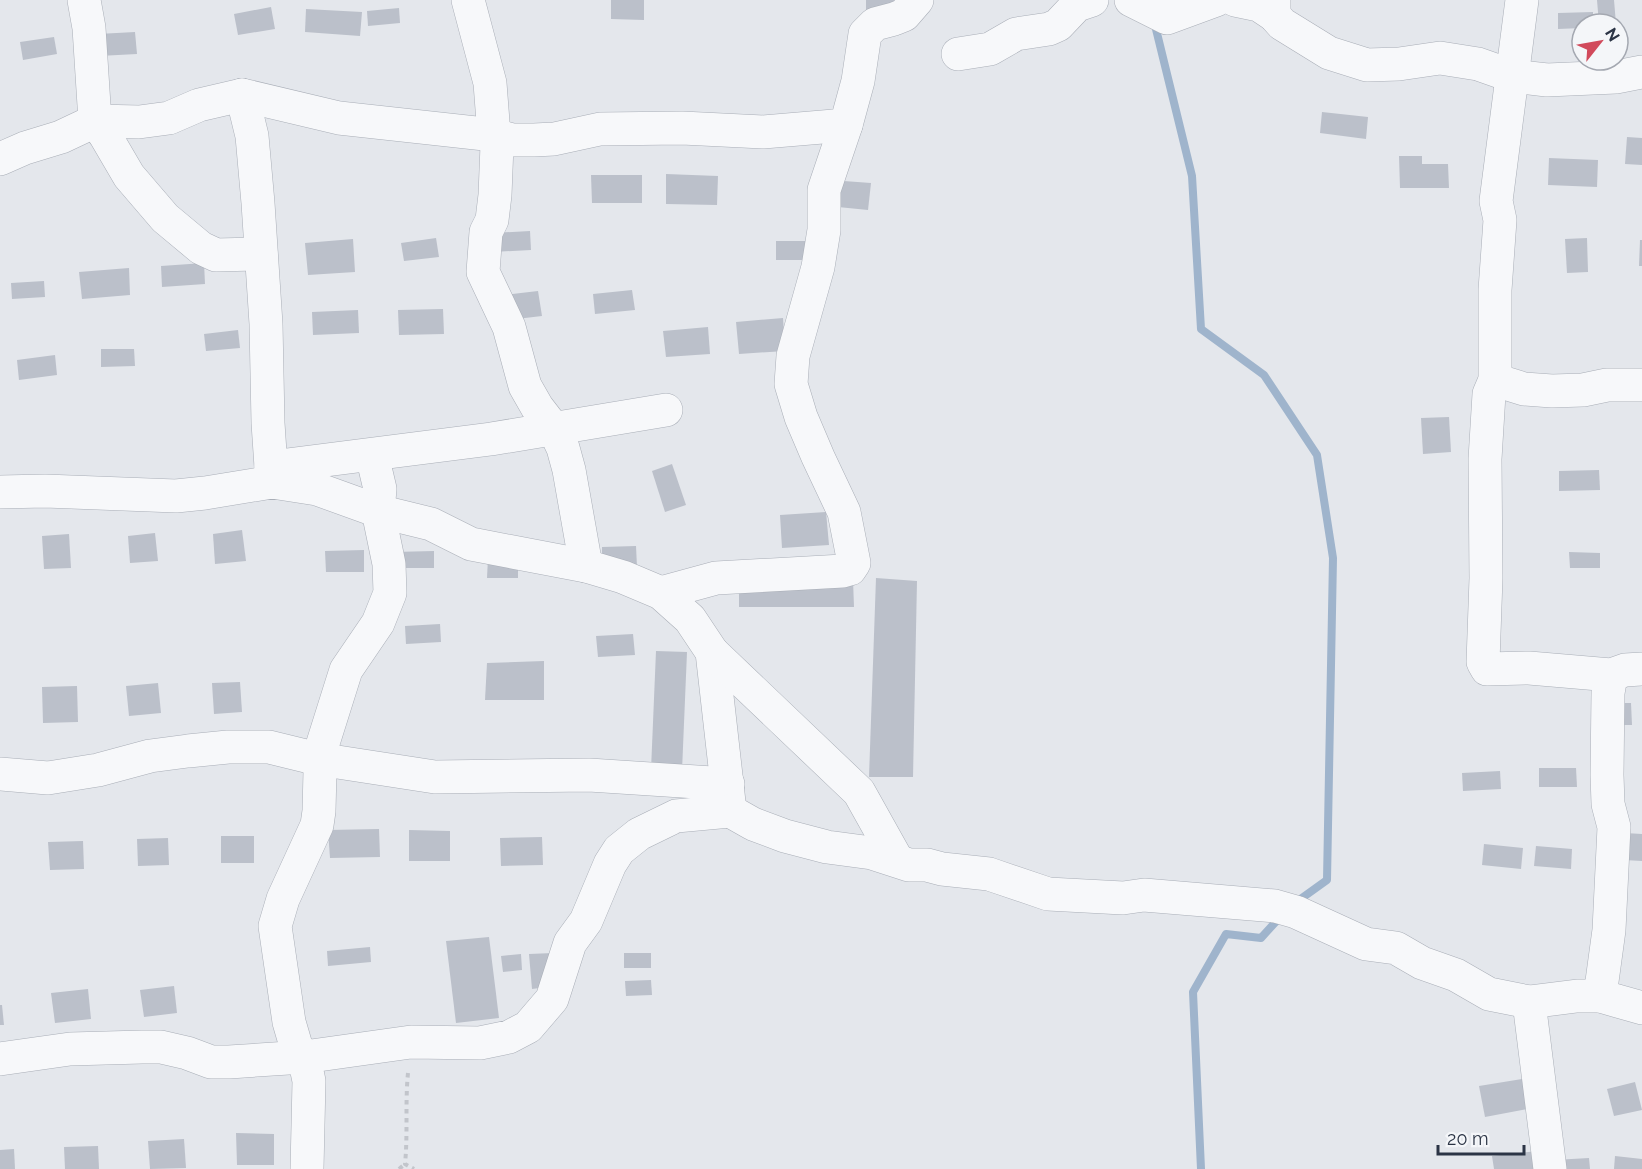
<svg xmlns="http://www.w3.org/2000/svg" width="1642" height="1169" font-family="Raleway,sans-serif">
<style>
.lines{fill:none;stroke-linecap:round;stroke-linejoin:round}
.stream{stroke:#9fb4cc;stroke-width:8}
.building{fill:#bbc0ca}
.minor-casing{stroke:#a9aeb7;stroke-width:34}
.path{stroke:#c2c5cb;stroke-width:4;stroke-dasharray:4.5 4.5;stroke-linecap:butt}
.minor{stroke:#f7f8fa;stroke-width:33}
</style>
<rect width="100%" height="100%" fill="#e4e7ec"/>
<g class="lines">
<g class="stream">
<polyline points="1154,21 1192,176 1201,329 1264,375 1317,455 1333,558 1327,880 1295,903"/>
<polyline points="1201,1169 1193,992 1226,934 1261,938 1281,916"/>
</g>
</g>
<g class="building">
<polygon points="611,0 644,0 644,20 611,19"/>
<polygon points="866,0 894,0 894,14 866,13"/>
<polygon points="1597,0 1614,0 1616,24 1599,24"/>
<polygon points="271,7 275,29 238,35 234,14"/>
<polygon points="399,8 400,23 368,26 367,11"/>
<polygon points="306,9 362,12 360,36 305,32"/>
<polygon points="1593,12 1593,24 1582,24 1582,28 1558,29 1558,13"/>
<polygon points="135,32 137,54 99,56 98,34"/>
<polygon points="54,37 57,54 23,60 20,42"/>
<polygon points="1322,112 1368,117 1366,139 1320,133"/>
<polygon points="1627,137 1642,138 1642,165 1625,164"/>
<polygon points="1399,156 1422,156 1422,164 1448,164 1449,188 1400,188"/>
<polygon points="1549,158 1598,160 1597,187 1548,185"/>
<polygon points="666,174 718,176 717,205 666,204"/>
<polygon points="591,175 642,175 642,203 592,203"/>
<polygon points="830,180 871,183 868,210 828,206"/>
<polygon points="530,231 531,250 493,252 492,233"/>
<polygon points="436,238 439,257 404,261 401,243"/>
<polygon points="1587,238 1588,272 1567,273 1565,239"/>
<polygon points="353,239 355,272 308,275 305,243"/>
<polygon points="1640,240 1642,240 1642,266 1639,266"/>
<rect x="776" y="241" width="38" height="19"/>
<polygon points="204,263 205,284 162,287 161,266"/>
<polygon points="129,268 130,295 82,299 79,272"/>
<polygon points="44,281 45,297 12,299 11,283"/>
<polygon points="632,290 635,310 595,314 593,294"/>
<polygon points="538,291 542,316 508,320 504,295"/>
<polygon points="443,309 444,334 399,335 398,310"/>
<polygon points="358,310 359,333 313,335 312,312"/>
<polygon points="783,318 785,351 739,354 736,322"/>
<polygon points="708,327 710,354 666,357 663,331"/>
<polygon points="238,330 240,348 206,351 204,334"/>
<polygon points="101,349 134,349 135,366 101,367"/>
<polygon points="55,355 57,375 19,380 17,360"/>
<polygon points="1449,417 1451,452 1423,454 1421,418"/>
<polygon points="672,464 686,505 665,512 652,471"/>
<polygon points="1599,470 1600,490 1559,491 1559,471"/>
<polygon points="826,512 829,545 782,548 780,515"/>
<polygon points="242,530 246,561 215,564 213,534"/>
<polygon points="155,533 158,561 130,563 128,536"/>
<polygon points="69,534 71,568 44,569 42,536"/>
<polygon points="636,546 637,567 602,568 602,547"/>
<polygon points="364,550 364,572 326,572 325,551"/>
<polygon points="434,551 434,568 393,568 393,552"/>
<polygon points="1569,552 1600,553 1600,568 1570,568"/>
<polygon points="488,558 518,559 518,578 487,578"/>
<polygon points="876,578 917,581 913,777 869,777"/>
<polygon points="853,580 854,607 739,607 739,583"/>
<polygon points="440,624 441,642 406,644 405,626"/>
<polygon points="633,634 635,655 598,657 596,636"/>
<polygon points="656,651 687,652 682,771 651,770"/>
<polygon points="544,661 544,700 485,700 487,663"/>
<polygon points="240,682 242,712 214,714 212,683"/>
<polygon points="158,683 161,713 129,716 126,686"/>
<polygon points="77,686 78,722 43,723 42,687"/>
<polygon points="1614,703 1631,703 1632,725 1615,725"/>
<polygon points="1539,768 1576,768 1577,787 1539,787"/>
<polygon points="1500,771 1501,789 1463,791 1462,773"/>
<polygon points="379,829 380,857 330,858 328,830"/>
<polygon points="409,830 450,831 450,861 409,861"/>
<polygon points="1625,833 1642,834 1642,861 1624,860"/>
<rect x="221" y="836" width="33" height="27"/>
<polygon points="542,837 543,865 501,866 500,838"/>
<polygon points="168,838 169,865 138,866 137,839"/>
<polygon points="83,841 84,869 50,870 48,842"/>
<polygon points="1484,844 1523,848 1521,869 1482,865"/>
<polygon points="1536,846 1572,849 1571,869 1534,866"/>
<polygon points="489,937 499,1018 456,1023 446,941"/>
<polygon points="370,947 371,962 328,966 327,951"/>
<polygon points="553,953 554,986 532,989 529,954"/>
<rect x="624" y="953" width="27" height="15"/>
<polygon points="521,954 522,970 503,972 501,956"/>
<polygon points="651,980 652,995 626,996 625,981"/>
<polygon points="174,986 177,1013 144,1017 140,990"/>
<polygon points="88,989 91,1019 55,1023 51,993"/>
<polygon points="0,1005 2,1005 4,1025 0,1025"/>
<polygon points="1522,1079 1527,1109 1485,1117 1479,1086"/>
<polygon points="1635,1082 1642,1110 1614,1116 1607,1089"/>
<polygon points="236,1133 274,1134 274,1165 237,1165"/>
<polygon points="184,1139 186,1168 150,1169 148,1141"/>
<polygon points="98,1146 99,1169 65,1169 64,1147"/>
<polygon points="14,1149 15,1169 0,1169 0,1150"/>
<polygon points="1537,1151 1539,1169 1494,1169 1492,1156"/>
<polygon points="1615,1156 1642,1159 1642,1169 1614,1169"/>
<polygon points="1589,1158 1590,1169 1555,1169 1554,1160"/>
</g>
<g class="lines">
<g class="minor-casing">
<g id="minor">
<polyline points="84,0 89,28 95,121 105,135 129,176 165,218 201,248 216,255 261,254"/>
<polyline points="468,0 490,83 494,135 497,145 495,195 492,220 486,232 483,272 509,327 525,386 537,407 554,429 563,448 569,470 586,566"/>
<polyline points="1131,0 1167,18 1216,0"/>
<polyline points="1235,0 1259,5 1274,15"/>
<polyline points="1274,0 1274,15 1282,24 1329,53 1367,65 1399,64 1440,58 1478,64 1512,76 1547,80 1616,77 1642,72"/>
<polyline points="1522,0 1496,201 1500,220 1495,290 1495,380 1489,394 1485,459 1486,578 1483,662 1487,669 1529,668 1611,675 1625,670 1642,669"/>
<polyline points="958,54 990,49 1016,34 1049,29 1058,25 1077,5 1092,0"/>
<polyline points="242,95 252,136 258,203 266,324 268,423 272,482"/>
<polyline points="0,159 25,148 61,137 95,121 139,122 169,118 199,105 242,95 339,118 494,135 512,140 534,140 554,139 600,129 682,128 763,132 846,125 858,81 865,34 875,24 894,19 904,15 917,0"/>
<polyline points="1495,380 1524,389 1552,391 1583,390 1607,385 1642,385"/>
<polyline points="271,467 491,439 666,410"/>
<polyline points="0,492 45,491 176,496 205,493 272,482 317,489 378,511 431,524 471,544 586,566 623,577 661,593 690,619 712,652 730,811 676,816 639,834 619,850 610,864 586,921 570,943 552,999 528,1027 509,1037 480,1043 411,1042 304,1057 229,1062 211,1062 187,1053 161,1047 142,1047 70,1049 0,1059"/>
<polyline points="661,593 716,578 843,571 850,569 854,563 844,512 818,457 801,417 791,384 793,356 818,267 824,230 824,190 846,125"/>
<polyline points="712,652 859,792 897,860"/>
<polyline points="0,774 48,778 98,770 150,756 188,751 228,747 269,747 318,759 435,777 589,775 728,784"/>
<polyline points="730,811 753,824 785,836 827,847 872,853 909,865 927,865 942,869 989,874 1048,894 1123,898 1144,895 1275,906 1296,912 1366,944 1396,948 1422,963 1456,975 1489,994 1529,1002 1577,996 1600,996 1642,1008"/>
<polyline points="1600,996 1609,930 1614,827 1608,804 1607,775 1608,693 1611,675"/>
<polyline points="1529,1002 1550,1169"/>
<polyline points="307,1169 309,1081 304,1057 296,1046 289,1022 275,926 283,899 317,825 319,811 320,771 318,759 346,670 378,623 390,593 389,564 378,511 380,489 372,455"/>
</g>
</g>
<g class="path">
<path d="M408,1073c-3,30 0,61 -3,91l9,5"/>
<polyline points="399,1169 405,1164"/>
</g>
<use href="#minor" class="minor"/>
</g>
<g transform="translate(1600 42) rotate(59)"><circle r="28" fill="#f4f6f9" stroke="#a4a8b1" stroke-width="1.5"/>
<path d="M0-4.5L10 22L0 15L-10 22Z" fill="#d1495b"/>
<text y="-9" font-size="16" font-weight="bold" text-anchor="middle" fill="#2b3445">N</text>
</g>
<path d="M1438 1145v9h86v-9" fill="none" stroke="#2b3445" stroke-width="3"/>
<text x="1447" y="1145" font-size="18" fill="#2b3445" stroke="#f4f6f9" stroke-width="4.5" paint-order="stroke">20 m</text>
</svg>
